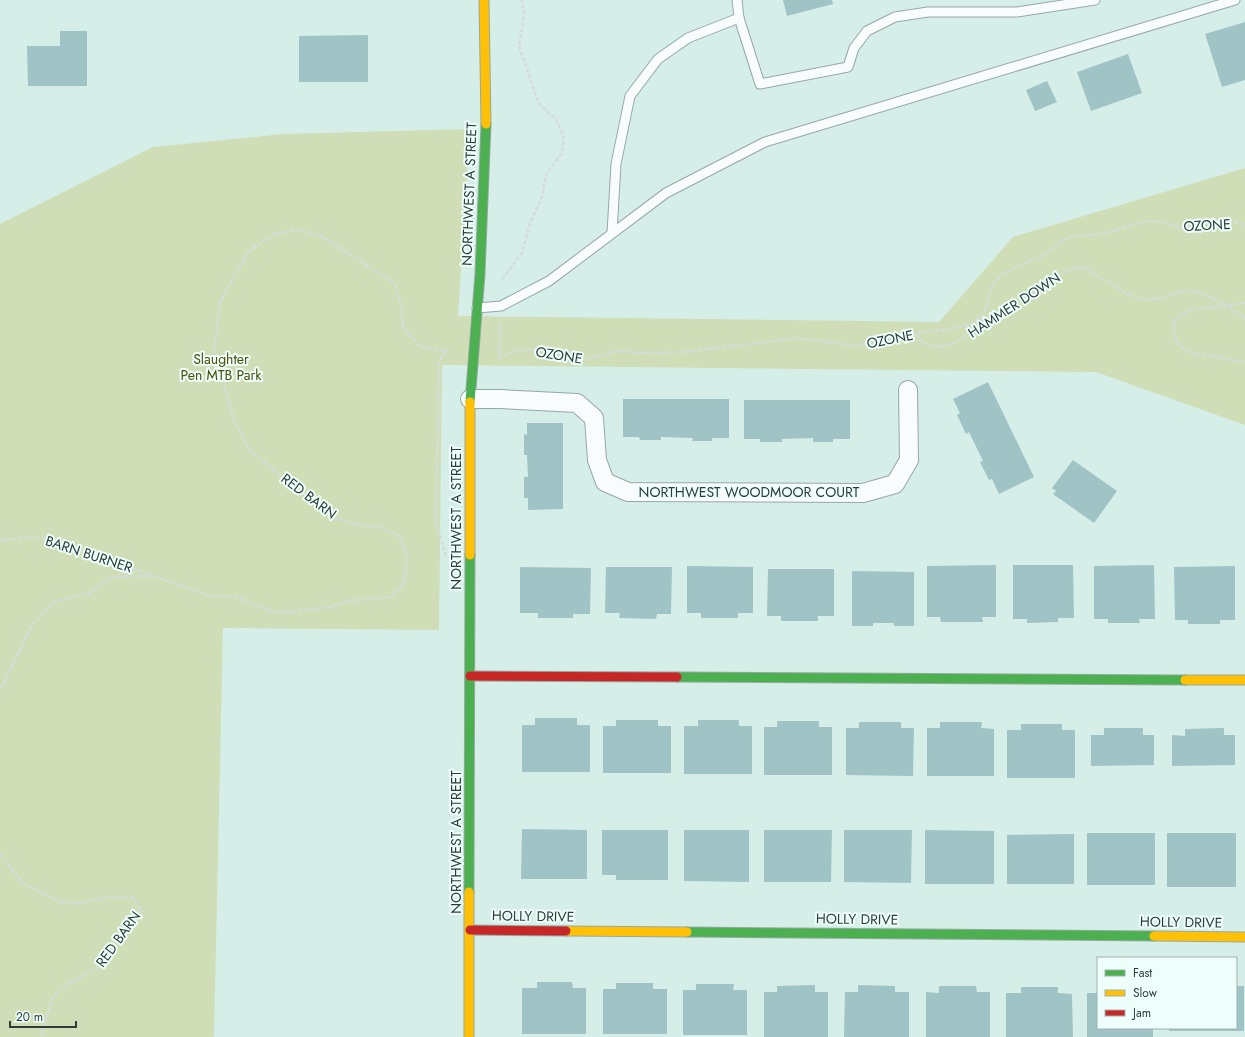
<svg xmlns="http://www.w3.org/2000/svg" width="1245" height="1037" font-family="Jost,sans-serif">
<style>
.park{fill:#cfdeb7}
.building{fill:#a0c3c5}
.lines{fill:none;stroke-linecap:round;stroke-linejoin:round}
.lane-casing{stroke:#96a8a4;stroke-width:11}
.street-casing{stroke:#96a8a4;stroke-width:20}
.fast-casing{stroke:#96a8a4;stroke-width:11}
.slow-casing{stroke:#96a8a4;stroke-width:11}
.jam-casing{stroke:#96a8a4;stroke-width:11}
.path{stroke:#d5dcda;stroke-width:2.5;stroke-dasharray:4 2;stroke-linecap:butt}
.lane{stroke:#f9fcfc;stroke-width:9}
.street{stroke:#f9fcfc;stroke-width:18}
.fast{stroke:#4caf50;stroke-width:9}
.slow{stroke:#ffc107;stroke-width:9}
.jam{stroke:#c62828;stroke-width:9}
.path-bridge{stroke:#d5dcda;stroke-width:2.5;stroke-dasharray:4 2;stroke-linecap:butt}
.labels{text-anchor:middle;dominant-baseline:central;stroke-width:4;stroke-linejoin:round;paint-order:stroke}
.street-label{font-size:14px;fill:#2c3d39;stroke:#eefefa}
.park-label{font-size:14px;fill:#4a4f09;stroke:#eefefa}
</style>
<rect width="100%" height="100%" fill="#d6eee8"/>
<polygon class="park" points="470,129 458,316 939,322 1013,237 1245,168 1245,425 1096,372 442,365 439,630 223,628 214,1037 0,1037 0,224 153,147 283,134"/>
<g class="building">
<polygon points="783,0 832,0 833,4 787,16"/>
<polygon points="1245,22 1245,80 1222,87 1205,34"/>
<polygon points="60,31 87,31 87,86 28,86 27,46 60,46"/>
<polygon points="368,35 368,82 299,82 299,36"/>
<polygon points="1128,54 1142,93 1091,111 1077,72"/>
<polygon points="1047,81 1057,102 1035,111 1026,90"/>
<polygon points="988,382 1034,477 999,494 992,479 989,480 980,462 983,461 969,432 966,434 957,415 960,413 953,399"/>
<polygon points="623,399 729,399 729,438 712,438 712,441 692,441 693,438 661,437 661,440 640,440 639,437 623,437"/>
<polygon points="744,400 850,400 850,439 833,439 833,442 813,442 813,438 782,439 782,442 760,442 760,439 744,439"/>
<polygon points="527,423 563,423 563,509 528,510 528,498 524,498 524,477 528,477 527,455 524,455 524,434 527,435"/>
<polygon points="1073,460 1117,491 1094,523 1053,494 1056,491 1052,488"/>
<polygon points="996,565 996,617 982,617 983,622 941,622 940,617 927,617 927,566"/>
<polygon points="1013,565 1073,565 1074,618 1058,618 1058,622 1027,623 1027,619 1013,619"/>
<polygon points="1154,565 1155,619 1139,619 1140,623 1108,623 1108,619 1094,619 1094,566"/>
<polygon points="687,566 753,567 753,613 738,613 738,618 701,618 701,613 687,613"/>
<polygon points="1235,566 1235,620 1220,620 1220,624 1188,624 1188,620 1175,620 1174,567"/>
<polygon points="520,567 591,568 590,614 573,614 573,618 538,618 538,613 520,613"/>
<polygon points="606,567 672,567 671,614 657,614 656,619 619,618 620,613 605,613"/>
<polygon points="768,569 834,569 834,616 818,616 818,621 781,621 781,616 767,616"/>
<polygon points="852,571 914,572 914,626 894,626 894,623 873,623 873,626 852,626"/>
<polygon points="535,718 577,718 577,725 590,725 590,772 522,772 522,725 535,725"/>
<polygon points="616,720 658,720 658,726 671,726 671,773 603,773 603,726 616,726"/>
<polygon points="698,720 739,720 739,726 752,726 752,774 684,774 684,726 698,726"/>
<polygon points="777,721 819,721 819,727 832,727 832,775 764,775 764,727 777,727"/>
<polygon points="859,722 901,722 901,728 914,728 913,776 846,775 846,728 859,728"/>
<polygon points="940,722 982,722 981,728 994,729 994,776 927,776 927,728 940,728"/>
<polygon points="1021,724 1062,724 1062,730 1075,730 1075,778 1007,778 1007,730 1021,730"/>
<polygon points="1104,728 1143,728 1143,735 1154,735 1154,765 1091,766 1091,735 1104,735"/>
<polygon points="1224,728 1224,735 1235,735 1235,765 1172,766 1172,735 1185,736 1185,729"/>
<polygon points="522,829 587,830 587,879 521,879"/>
<polygon points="602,830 668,830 668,880 616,880 616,875 602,875"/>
<polygon points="684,830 749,830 749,882 684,881"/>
<polygon points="764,830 832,830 831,882 764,882"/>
<polygon points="844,830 912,830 911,883 844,882"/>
<polygon points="925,830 994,831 994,884 925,884"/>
<rect x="1087" y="833" width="68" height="52"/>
<rect x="1167" y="833" width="69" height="54"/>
<polygon points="1074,834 1074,884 1007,884 1007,835"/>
<polygon points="537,982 572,982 573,988 586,988 586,1034 522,1034 522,988 537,988"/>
<polygon points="616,983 653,983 653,989 667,989 667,1034 603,1034 603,989 616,989"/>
<polygon points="696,984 734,984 733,990 747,990 747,1035 683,1035 683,990 696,990"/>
<polygon points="815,985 815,992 828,992 828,1037 764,1037 764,992 777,992 777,986"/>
<polygon points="858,985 895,986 895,992 909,992 909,1037 844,1037 845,992 858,992"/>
<polygon points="939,986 976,986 977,992 990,992 990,1037 926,1037 926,992 939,993"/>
<polygon points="1236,986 1244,986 1244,1031 1169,1031 1169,1028 1236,1028"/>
<polygon points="1021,987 1058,987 1058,993 1072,994 1073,1037 1006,1037 1006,993 1021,993"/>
<polygon points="1087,993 1098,993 1098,1028 1153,1028 1153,1037 1087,1037"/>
</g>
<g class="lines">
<g class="lane-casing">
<g id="lane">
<polyline points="737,0 739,18"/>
<polyline points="612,233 616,164 630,96 658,59 688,38 739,18 760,84 848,67 854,48 867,31 895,17 928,12 1017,12 1095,0"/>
<polyline points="477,308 501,306 549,281 666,193 765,142 1235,0"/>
</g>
</g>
<g class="street-casing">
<polyline id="street" points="470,399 500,399 577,403 594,418 597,460 605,482 628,492 863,493 895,484 909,460 908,390"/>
</g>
<g class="fast-casing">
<g id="fast">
<polyline points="470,402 480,274 486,124"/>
<polyline points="677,677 1185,680"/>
<polyline points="469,892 470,555"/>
<polyline points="687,932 1154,936"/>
</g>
</g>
<g class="slow-casing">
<g id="slow">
<polyline points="484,0 486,124"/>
<polyline points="470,555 470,402"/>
<polyline points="1185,680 1245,680"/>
<polyline points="566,931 687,932"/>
<polyline points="1154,936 1245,937"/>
<polyline points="469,1037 469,892"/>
</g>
</g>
<g class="jam-casing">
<g id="jam">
<polyline points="470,676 677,677"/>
<polyline points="470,930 566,931"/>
</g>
</g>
<g class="path">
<polyline points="502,279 522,253 530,223 542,197 546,174 562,153 564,137 556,119 539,104 519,46 524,15 522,0"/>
<polyline points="1245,303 1189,310 1175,320 1173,329 1177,342 1187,352 1245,362"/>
<polyline points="1243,317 1245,319"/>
<polyline points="916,334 921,341 929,345 939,347 954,343 1003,314 1058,275 1075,268 1085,268 1128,294 1141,299 1156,299 1186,291 1201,293 1208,296"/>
<polyline points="445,351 439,363 436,521 446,557"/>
<path d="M499,359l17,-9h27l32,10 13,-1 28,-8 26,2 41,-1 115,-14 59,8 11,-5c16,-2 32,-5 48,-8 19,-3 41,-2 59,-12 16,-9 10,-28 20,-39 11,-14 30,-17 45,-25 11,-5 17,-15 30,-20 9,-3 20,-1 30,-3 17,-3 37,-13 55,-13 11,1 20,7 30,6 6,0 12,-2 18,-3 13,-2 30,-3 42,1"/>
<polyline points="499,359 500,322"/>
<polyline points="0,540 22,538 47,538 151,575"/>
<polyline points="0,689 3,685 31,627 53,602 90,593 111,577 154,576 208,595 239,598 271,611 286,612 331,607 346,601 391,597 404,584 408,557 399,536 380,527 356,525 334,517 250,451 234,420 214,351 220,302 248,252 273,234 300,230 324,237 395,284 401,305 403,327 421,347 452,352"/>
<polyline points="0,854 23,883 60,902 77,904 109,897 133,898 142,911 111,945 96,969 62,987 52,999 40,1037"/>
</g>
<use href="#lane" class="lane"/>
<use href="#street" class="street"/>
<use href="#fast" class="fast"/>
<use href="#slow" class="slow"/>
<use href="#jam" class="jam"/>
<polyline class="path-bridge" points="1208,296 1229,307 1243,317"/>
</g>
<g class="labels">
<g class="street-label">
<text transform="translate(469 194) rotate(-88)">NORTHWEST A STREET</text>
<text transform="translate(1207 225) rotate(-3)">OZONE</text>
<text transform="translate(1014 305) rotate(-33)">HAMMER DOWN</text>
<text transform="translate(890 339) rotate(-11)">OZONE</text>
<text transform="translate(559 355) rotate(9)">OZONE</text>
<text x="749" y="492">NORTHWEST WOODMOOR COURT</text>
<text transform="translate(309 496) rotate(37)">RED BARN</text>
<text transform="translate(456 518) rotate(-90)">NORTHWEST A STREET</text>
<text transform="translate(89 554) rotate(18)">BARN BURNER</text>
<text transform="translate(456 842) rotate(-90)">NORTHWEST A STREET</text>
<text transform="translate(533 916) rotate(1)">HOLLY DRIVE</text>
<text transform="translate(857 919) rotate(1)">HOLLY DRIVE</text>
<text transform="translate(1181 922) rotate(1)">HOLLY DRIVE</text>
<text transform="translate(118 939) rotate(-54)">RED BARN</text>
</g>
<g class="park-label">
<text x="221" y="359">Slaughter<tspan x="221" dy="16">Pen MTB Park</tspan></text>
</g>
</g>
<rect x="1097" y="957" width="140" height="72" fill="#eefefa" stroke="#a0b1ad"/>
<rect x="1105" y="970" width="20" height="6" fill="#4caf50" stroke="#a0b1ad"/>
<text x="1133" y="977" font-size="12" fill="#2c3d39">Fast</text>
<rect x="1105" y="990" width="20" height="6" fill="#ffc107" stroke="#a0b1ad"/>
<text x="1133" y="997" font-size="12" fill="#2c3d39">Slow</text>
<rect x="1105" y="1010" width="20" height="6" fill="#c62828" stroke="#a0b1ad"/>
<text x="1133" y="1017" font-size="12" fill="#2c3d39">Jam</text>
<path d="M10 1021v6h66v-6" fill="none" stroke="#2c3d39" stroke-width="2"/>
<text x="16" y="1021" font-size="12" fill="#2c3d39" stroke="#eefefa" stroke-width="3" paint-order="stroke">20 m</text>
</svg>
